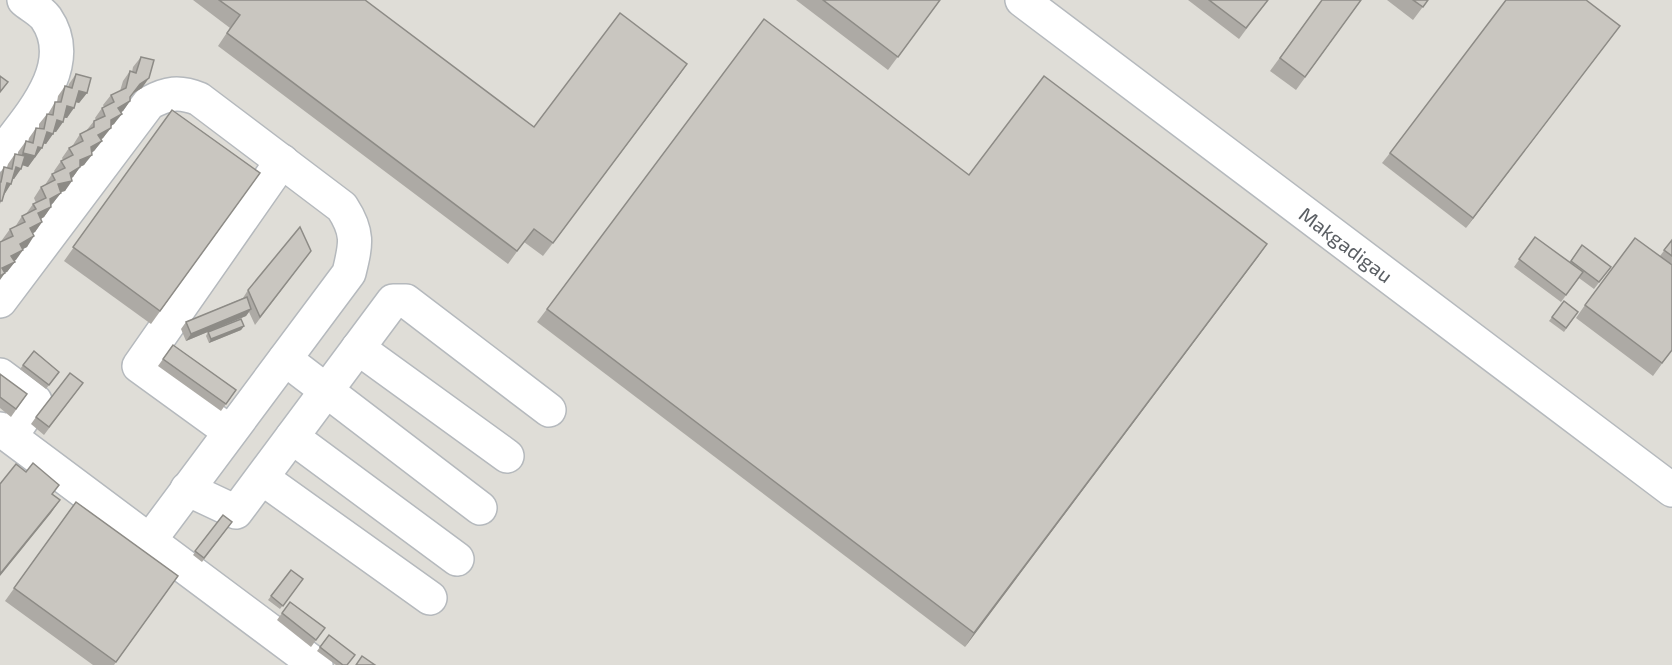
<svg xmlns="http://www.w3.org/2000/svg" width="1672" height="665" font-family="'Exo 2',sans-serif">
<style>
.industrial{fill:#dfddd7}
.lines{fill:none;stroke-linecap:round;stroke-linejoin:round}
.minor-casing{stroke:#b5b9bd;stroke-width:36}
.minor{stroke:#fff;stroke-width:33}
.wall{fill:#adaaa5}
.shaded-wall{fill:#8d8b86}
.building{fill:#c9c6c0;stroke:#8d8b86;stroke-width:1.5}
.labels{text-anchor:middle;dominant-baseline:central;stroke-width:4.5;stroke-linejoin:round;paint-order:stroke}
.street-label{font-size:20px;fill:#5b5f64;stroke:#fff}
</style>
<rect width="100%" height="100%" fill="#eeebe2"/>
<rect class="industrial" x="0" y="0" width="1672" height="665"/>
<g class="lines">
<g class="minor-casing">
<g id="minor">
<path id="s1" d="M1022,0l650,490"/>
<path d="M0,155c27,-36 79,-89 46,-137 -5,-7 -15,-12 -22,-18"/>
<path d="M0,301l149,-198c18,-10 30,-12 50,-4l143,108c17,26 14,37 7,66l-199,267"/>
<polyline points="358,348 507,456"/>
<polyline points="285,359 480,508"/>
<polyline points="0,375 35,401 11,436"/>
<polyline points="0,429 316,665"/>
<polyline points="230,432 139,366 282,161"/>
<polyline points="292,437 457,559"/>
<polyline points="262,478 430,598"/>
<polyline points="187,489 236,512 393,301 406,301 549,410"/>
</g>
</g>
<use href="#minor" class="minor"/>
</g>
<g class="wall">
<polygon points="193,0 365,0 534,127 687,64 543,256 524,242 508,264 218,46 230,28"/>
<polygon points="796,0 940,0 888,70"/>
<polygon points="1188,0 1268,0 1239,39"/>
<polygon points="1322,0 1361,0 1296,90 1270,71"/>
<polygon points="1387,0 1428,0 1413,20"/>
<polygon points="1612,36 1466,228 1382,163 1390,153"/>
<polygon points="141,57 142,88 132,94 130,98 130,101 123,111 121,112 114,124 111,126 103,138 101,140 102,141 94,151 91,153 84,165 80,167 73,177 71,178 65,191 60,192 53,203 51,205 51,207 44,217 41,219 42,222 35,232 33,233 27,247 23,249 7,272 2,240 10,229 15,227 22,216 26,214 33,204 36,203 34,198 41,187 45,185 52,174 55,173 54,171 61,161 63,160 62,158 69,148 73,145 80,134 86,131 94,121 96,120 95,118 102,108 104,107 103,105 111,95 120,91 123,81 130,71 132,72 133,67"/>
<polygon points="76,74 87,93 79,103 76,102 67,118 64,118 63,122 56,132 54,132 46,144 44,144 35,158 34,158 28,167 22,165 14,179 13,179 4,195 0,204 0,173 4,167 7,167 8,164 15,154 18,155 18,152 26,141 28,142 29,138 36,128 39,128 39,124 47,114 48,114 55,102 57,102 58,96 65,86 68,87 69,84"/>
<polygon points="172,110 260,173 151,324 64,261"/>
<polygon points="969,175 1267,244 965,647 537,322 547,309"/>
<polygon points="1535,237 1569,263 1582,245 1611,267 1594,289 1579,278 1561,302 1514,267"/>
<polygon points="1672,240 1672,350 1653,376 1576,318 1585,305 1660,256"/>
<polygon points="311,251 255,325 249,312 246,316 186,341 181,329 186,322 243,298 248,290"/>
<polygon points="1564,301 1578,312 1564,332 1549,321"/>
<polygon points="244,326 241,330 209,343 206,336 208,332"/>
<polygon points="173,345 236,390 221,411 158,366"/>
<polygon points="34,351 59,372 46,389 20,369"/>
<polygon points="0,374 27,394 11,417 0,408"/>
<polygon points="83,383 44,435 31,424 36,417"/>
<polygon points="76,502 178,576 114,665 93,665 5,601"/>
<polygon points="223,515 232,522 202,562 193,555"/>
<polygon points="291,570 303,579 280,609 268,600"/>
<polygon points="290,602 325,628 311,647 277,620"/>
<polygon points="329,635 347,665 336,665 317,651"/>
</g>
<g class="shaded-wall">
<polygon points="1620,26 1612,36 1466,228 1473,218"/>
<polygon points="687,64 678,77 543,256 553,243"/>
<polygon points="149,78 142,88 132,94 125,104 130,101 123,111 111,118 118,108 140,84"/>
<polygon points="79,91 87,93 79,103 72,101"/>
<polygon points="67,106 74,108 67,118 60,117"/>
<polygon points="122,114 114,124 104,130 111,120"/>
<polygon points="57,120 63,122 56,132 50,131"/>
<polygon points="111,128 103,138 91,145 98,135"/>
<polygon points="47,132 53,134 46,144 40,142"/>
<polygon points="102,141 94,151 83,157 91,147"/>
<polygon points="38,147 42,148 28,167 16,163 23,153"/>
<polygon points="92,155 84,165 72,170 80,160"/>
<polygon points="16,167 21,169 14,179 9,178"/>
<polygon points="80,167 73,177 63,183 72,181 65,191 51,195 58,184 70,173"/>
<polygon points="7,183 11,184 4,195"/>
<polygon points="61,193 53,203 43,209 50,199"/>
<polygon points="51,207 44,217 31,224 38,213"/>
<polygon points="42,222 35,232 23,238 30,228"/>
<polygon points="34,236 27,247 13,254 20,244"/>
<polygon points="1267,244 1258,257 965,647 974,633"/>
<polygon points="23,250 16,260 4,266 11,256"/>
<polygon points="15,262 7,272 0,275 5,273 0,280 0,271 2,268"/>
<polygon points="251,309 246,316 186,341 191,334"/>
<polygon points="244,326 241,330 209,343 211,339"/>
<polygon points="60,500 51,513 0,576 0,574"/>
</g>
<g class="building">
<polygon points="219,0 365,0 534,127 620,13 687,64 553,243 534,229 517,251 227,33 240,15"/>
<polygon points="823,0 940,0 898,57"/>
<polygon points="1209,0 1268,0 1246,28"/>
<polygon points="1322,0 1361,0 1305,77 1280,58"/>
<polygon points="1413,0 1428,0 1423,7"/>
<polygon points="1506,0 1586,0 1620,26 1473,218 1390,153"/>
<polygon points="764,19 969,175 1044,76 1267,244 974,633 547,309"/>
<polygon points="141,57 154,60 149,78 140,84 130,97 130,101 118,108 122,114 111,120 111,128 98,135 102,141 91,147 92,155 80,160 80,167 70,173 72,181 58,184 61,193 50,199 51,207 38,213 42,222 30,228 34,236 20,244 23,250 11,256 15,262 2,268 5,273 0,276 0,242 13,236 10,229 25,222 22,216 36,209 33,204 46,198 41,187 55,180 52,174 65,168 61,161 73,155 69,148 83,141 80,134 94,127 94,121 105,116 102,108 114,102 111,95 126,88 130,71 136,73"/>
<polygon points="76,74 91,78 87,93 79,91 74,108 67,106 63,122 57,120 53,134 47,132 42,148 38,147 35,156 23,153 26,141 33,143 36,128 44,129 47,114 53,115 55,102 61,102 65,86 72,88"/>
<polygon points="0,76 8,82 0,92"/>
<polygon points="172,110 260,173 160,311 73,247"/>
<polygon points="15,154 25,156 21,169 16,167 11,184 7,183 2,201 0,201 0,182 1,182 4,167 12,169"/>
<polygon points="300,227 311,251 260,317 248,290"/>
<polygon points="1535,237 1583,272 1566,295 1519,259"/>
<polygon points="1635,238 1672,265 1672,350 1662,363 1585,305"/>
<polygon points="1672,240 1672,256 1664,250"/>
<polygon points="1582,245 1611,267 1599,282 1571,261"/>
<polygon points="247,297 251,309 191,334 186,322"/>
<polygon points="1564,301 1578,312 1566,328 1552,317"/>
<polygon points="241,319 244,326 211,339 208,332"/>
<polygon points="173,345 236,390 226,404 163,359"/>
<polygon points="34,351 59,372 49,385 23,365"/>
<polygon points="70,373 83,383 49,427 36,417"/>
<polygon points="0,374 27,394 16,409 0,397"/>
<polygon points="33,463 59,485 52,494 60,500 0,574 0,484 16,464 26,472"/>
<polygon points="76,502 178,576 116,662 14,588"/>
<polygon points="223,515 232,522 204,558 195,551"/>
<polygon points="291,570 303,579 283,606 271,596"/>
<polygon points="290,602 325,628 316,640 282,613"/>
<polygon points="329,635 355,655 347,665 343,665 320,647"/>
<polygon points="362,656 375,665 356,665"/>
</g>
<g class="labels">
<g class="street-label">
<text stroke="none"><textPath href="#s1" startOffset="406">Makgadigau</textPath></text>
</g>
</g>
</svg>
